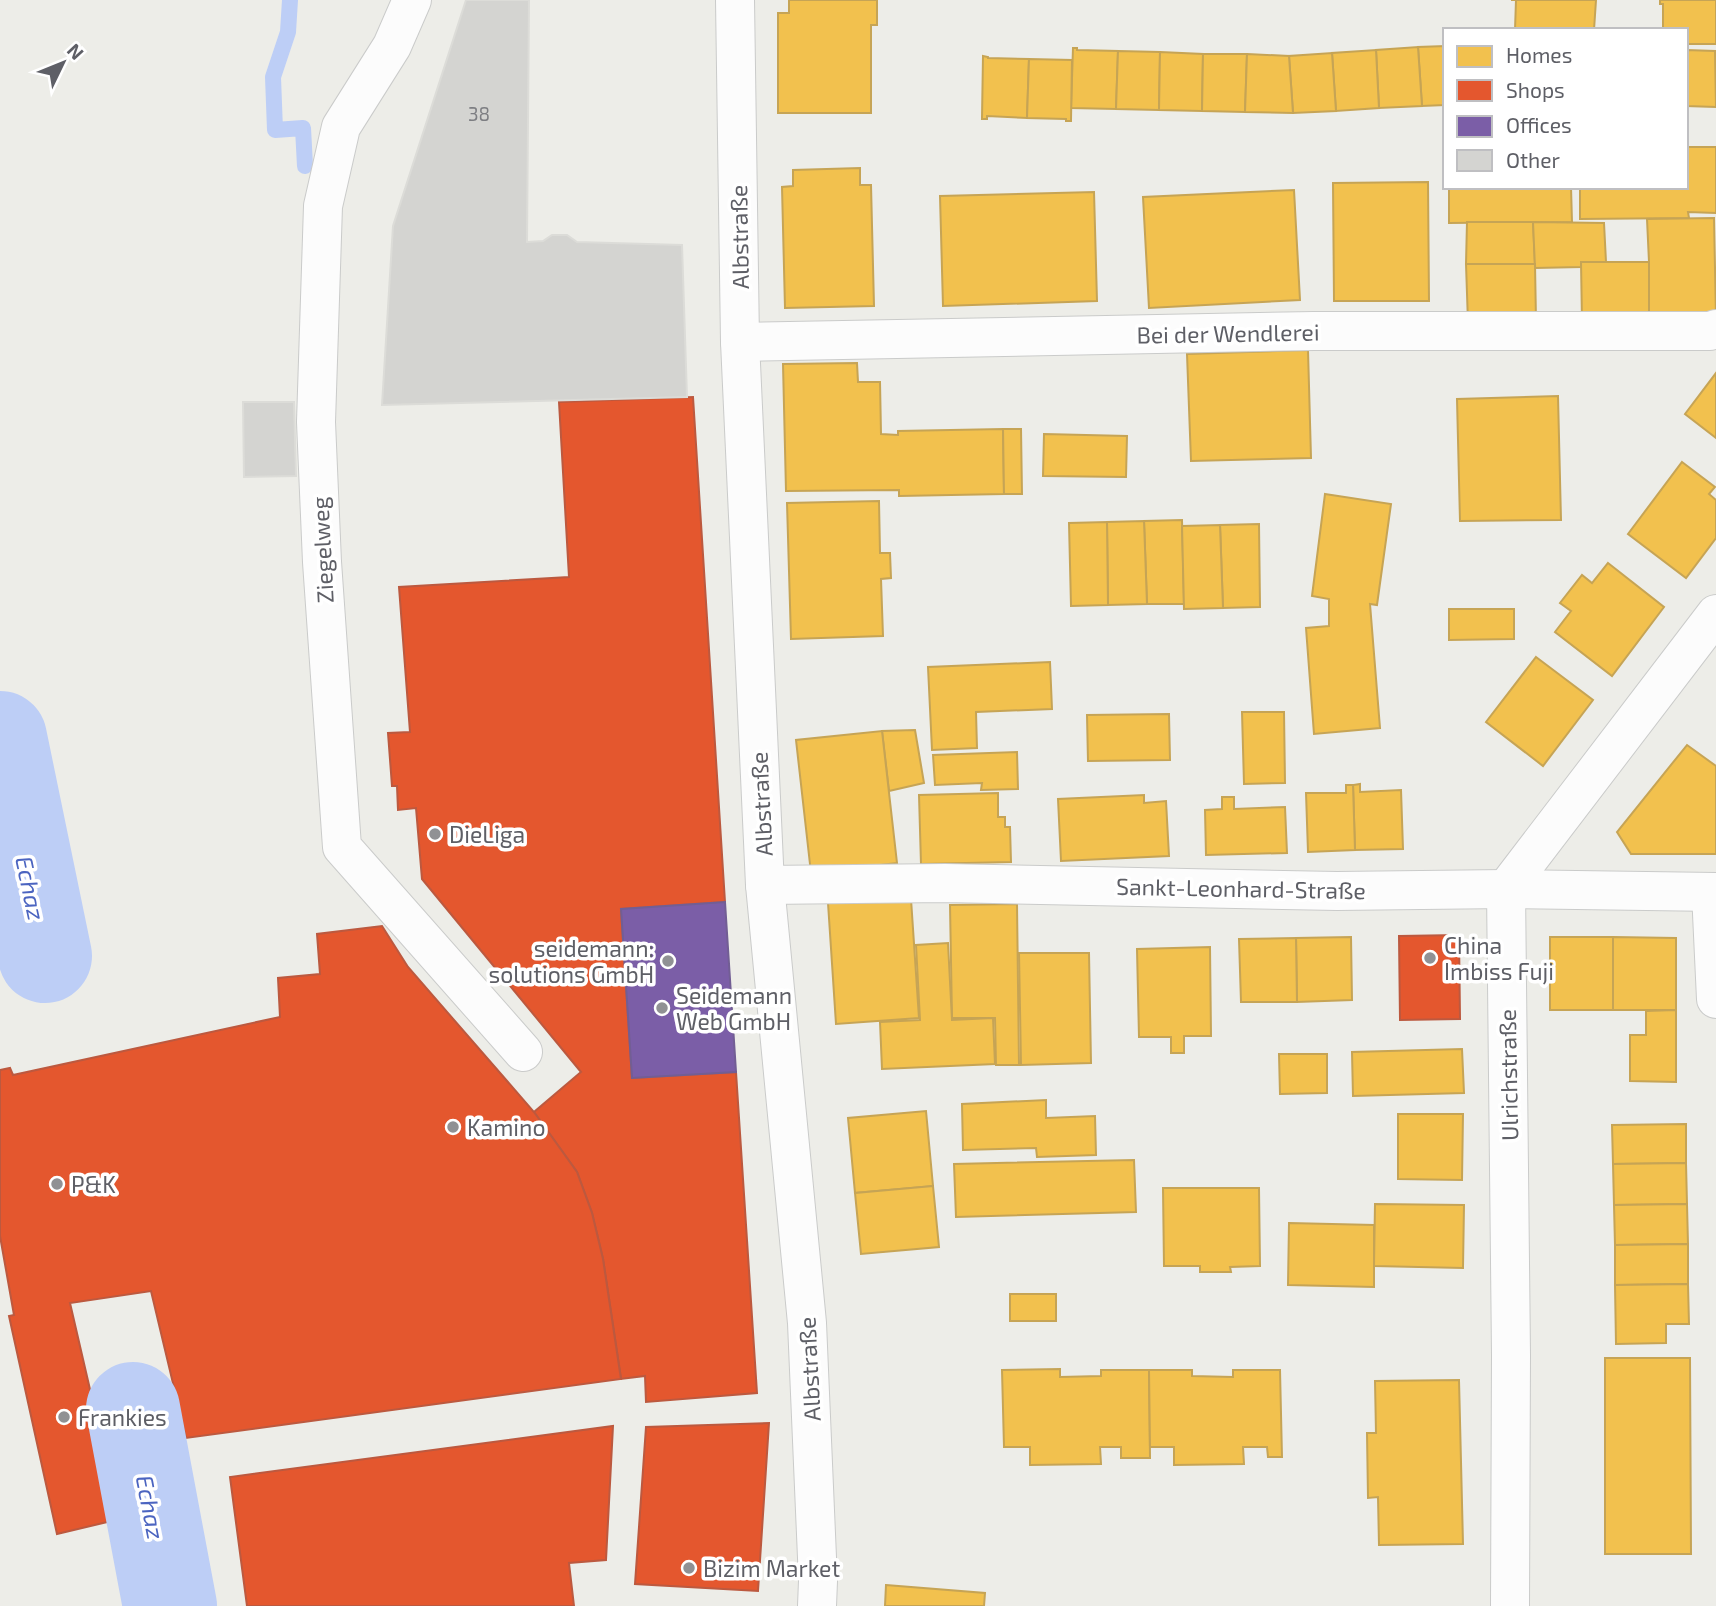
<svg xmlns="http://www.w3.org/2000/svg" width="1716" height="1606" font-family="'Exo 2',sans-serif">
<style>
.homes{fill:#f2c14e;stroke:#c6a455;stroke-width:2}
.shops{fill:#e4572e;stroke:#bc593f;stroke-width:2}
.offices{fill:#7b5ea7;stroke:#725e94;stroke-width:2}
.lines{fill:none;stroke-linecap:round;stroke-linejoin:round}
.stream{stroke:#bdcef6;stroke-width:16}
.river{stroke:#bdcef6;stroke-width:94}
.building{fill:#d4d4d1;stroke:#dcdcd8;stroke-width:2}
.minor-casing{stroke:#cacbca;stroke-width:40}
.minor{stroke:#fcfcfc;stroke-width:38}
.poi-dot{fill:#909194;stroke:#fff;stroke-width:2.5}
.labels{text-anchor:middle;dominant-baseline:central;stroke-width:7;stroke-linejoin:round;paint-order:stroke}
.number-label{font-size:19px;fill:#7d7e82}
.street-label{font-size:23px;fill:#5e5f66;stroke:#fff}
.poi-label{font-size:23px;fill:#5e5f66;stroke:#fff;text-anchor:start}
.water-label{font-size:24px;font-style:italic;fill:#4b64c0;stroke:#fff}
</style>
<rect width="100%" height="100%" fill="#edede8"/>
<g class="homes">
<polygon points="789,0 877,0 877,25 871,25 871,113 778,113 778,13 789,13"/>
<polygon points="1511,0 1596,0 1594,30 1515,30 1516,0"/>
<polygon points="1660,0 1716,0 1716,44 1686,44 1686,30 1663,30 1663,4 1660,4"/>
<polygon points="1445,46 1445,105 1422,106 1418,47"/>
<polygon points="1418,47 1422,106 1379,108 1376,50"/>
<polygon points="1073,48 1077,48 1077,50 1118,51 1116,109 1071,108"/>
<polygon points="1376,50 1379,108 1336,111 1332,53"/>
<polygon points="1686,50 1715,51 1716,107 1686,106"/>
<polygon points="1118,51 1160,52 1159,110 1116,109"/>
<polygon points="1160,52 1203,54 1202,111 1159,110"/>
<polygon points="1332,53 1336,111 1293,113 1289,56"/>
<polygon points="1203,54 1247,54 1245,112 1202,111"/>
<polygon points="1247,54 1289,56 1293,113 1245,112"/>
<polygon points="983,56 988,57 988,58 1029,59 1027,118 987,116 987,119 982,119"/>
<polygon points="1029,59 1072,60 1071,121 1066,121 1066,119 1027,118"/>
<polygon points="1686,147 1716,147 1716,213 1688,212 1689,218 1580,219 1580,187 1686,187"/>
<polygon points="860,168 860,185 871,185 874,306 785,308 782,187 793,186 793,170"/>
<polygon points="1428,182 1429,301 1334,301 1333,183"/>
<polygon points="1449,187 1571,187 1572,222 1449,223"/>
<polygon points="1294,190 1300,300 1149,308 1143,197"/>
<polygon points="1094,192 1097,301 943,306 940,196"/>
<polygon points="1714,218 1716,318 1649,320 1649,262 1647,219"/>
<polygon points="1467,222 1533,222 1535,264 1466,264"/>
<polygon points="1533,222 1604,223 1606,262 1581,262 1581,267 1535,268"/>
<polygon points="1581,262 1649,262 1649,320 1582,321"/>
<polygon points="1466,264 1535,264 1536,321 1468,323"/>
<polygon points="1308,350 1311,458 1191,461 1187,354"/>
<polygon points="857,363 858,382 880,382 881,434 898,435 898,431 1003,429 1004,494 899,496 899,490 786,491 783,364"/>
<polygon points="1716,373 1716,438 1685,414"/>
<polygon points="1558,396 1561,520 1460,521 1457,399"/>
<polygon points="1003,429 1021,429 1022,494 1004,494"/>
<polygon points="1044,434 1127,436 1126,477 1043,476"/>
<polygon points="1682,462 1715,487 1709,494 1716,500 1716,538 1686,578 1628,534"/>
<polygon points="1325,494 1391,504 1377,605 1370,604 1380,728 1314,734 1306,628 1329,626 1329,599 1312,596"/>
<polygon points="879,501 880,553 890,553 891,578 881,579 883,636 791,639 787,503"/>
<polygon points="1182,520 1184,604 1147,604 1144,521"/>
<polygon points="1144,521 1147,604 1108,605 1107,522"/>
<polygon points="1107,522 1108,605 1071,606 1069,523"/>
<polygon points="1259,524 1260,607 1223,608 1220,525"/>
<polygon points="1220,525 1223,608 1184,609 1182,526"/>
<polygon points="1608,563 1664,607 1612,676 1555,632 1571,611 1560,603 1582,575 1592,583"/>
<polygon points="1449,609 1514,609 1514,639 1449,640"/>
<polygon points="1536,657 1593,700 1543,766 1486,722"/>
<polygon points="1050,662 1052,709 976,712 977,748 932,750 928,667"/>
<polygon points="1242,712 1284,712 1285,783 1244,784"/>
<polygon points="1169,714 1170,760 1088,761 1087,715"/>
<polygon points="915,730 924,783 889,791 882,731"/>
<polygon points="882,731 897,863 811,873 796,740"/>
<polygon points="1687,745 1716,766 1716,854 1631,854 1617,832"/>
<polygon points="1017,752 1018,789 981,790 982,783 935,785 933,755"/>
<polygon points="1360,784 1360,792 1401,790 1403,849 1355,850 1353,785"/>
<polygon points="1346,785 1353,785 1355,850 1308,852 1306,793 1346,793"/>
<polygon points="998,793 998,817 1005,817 1005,827 1010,827 1011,862 921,864 919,795"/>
<polygon points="1144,795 1144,803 1166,801 1169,856 1061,861 1058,799"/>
<polygon points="1222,797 1234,797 1234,809 1285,807 1287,853 1206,855 1205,810 1222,809"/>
<polygon points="911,899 919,1018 836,1024 828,903"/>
<polygon points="1017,904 1019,1065 996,1065 995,1018 952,1018 950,905"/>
<polygon points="1351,937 1352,1000 1297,1002 1296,938"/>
<rect x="1550" y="937" width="63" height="73"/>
<polygon points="1613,937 1676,938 1676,1010 1613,1010"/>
<polygon points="1296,938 1297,1002 1241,1002 1239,939"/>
<polygon points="948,943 952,1020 993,1018 995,1064 882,1069 880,1022 920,1020 916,945"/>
<polygon points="1210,947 1211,1036 1184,1036 1184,1053 1171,1053 1171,1037 1139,1037 1137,949"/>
<polygon points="1019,953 1089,953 1091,1063 1021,1065"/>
<polygon points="1676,1010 1676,1082 1630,1081 1630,1035 1646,1035 1646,1011"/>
<polygon points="1462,1049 1464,1093 1353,1096 1352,1052"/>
<polygon points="1279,1054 1327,1054 1327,1093 1280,1094"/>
<polygon points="1046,1100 1046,1118 1095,1116 1096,1155 1037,1157 1036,1148 963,1150 962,1104"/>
<polygon points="926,1111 933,1186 855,1193 848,1118"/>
<polygon points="1398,1114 1463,1114 1462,1180 1398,1179"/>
<polygon points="1686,1124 1686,1163 1613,1164 1612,1125"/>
<polygon points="1134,1160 1136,1212 956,1217 954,1164"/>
<polygon points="1686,1163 1687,1204 1614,1205 1613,1164"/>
<polygon points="933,1186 939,1247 861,1254 855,1193"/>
<polygon points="1163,1188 1259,1188 1260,1266 1230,1267 1231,1272 1200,1272 1200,1266 1164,1266"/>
<polygon points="1375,1204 1464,1205 1463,1268 1374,1266"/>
<polygon points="1687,1204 1688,1244 1615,1245 1614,1205"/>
<polygon points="1289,1223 1374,1225 1374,1287 1288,1285"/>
<polygon points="1688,1244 1688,1284 1615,1285 1615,1245"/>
<polygon points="1688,1284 1689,1324 1666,1324 1666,1343 1616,1344 1615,1285"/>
<rect x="1010" y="1294" width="46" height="27"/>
<polygon points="1605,1358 1690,1358 1691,1554 1605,1554"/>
<polygon points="1060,1369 1060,1377 1101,1376 1101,1370 1149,1370 1150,1458 1121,1458 1121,1447 1100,1447 1101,1464 1030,1465 1030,1447 1004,1447 1002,1370"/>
<polygon points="1149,1370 1192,1370 1192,1376 1233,1377 1233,1370 1280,1370 1282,1457 1268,1457 1267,1447 1243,1447 1244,1464 1174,1465 1174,1447 1150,1447"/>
<polygon points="1459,1380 1463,1544 1379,1545 1378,1497 1368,1498 1367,1433 1376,1433 1375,1381"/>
<polygon points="886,1585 985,1593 984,1606 885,1606"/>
</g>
<g class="shops">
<polygon points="693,397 725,902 621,909 632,1078 736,1072 757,1393 646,1402 645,1376 621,1379 603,1259 592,1213 577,1172 534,1112 581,1072 422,879 416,808 398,810 397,786 392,786 388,733 410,732 399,587 569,577 559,402"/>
<polygon points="382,926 408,967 534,1112 577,1172 592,1213 603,1259 621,1379 186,1438 151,1291 70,1303 120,1519 57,1534 9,1316 14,1315 0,1236 0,1070 10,1068 13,1075 280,1017 278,978 320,974 317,934"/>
<polygon points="1459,935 1460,1019 1400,1020 1399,936"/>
<polygon points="769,1423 758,1591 635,1584 646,1427"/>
<polygon points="613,1426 606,1560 569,1563 574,1606 247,1606 230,1477"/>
</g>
<polygon class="offices" points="725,902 736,1072 632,1078 621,909"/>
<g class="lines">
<polyline class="stream" points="290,0 288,32 273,77 275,130 303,128 305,166"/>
<g class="river">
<polyline points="0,738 45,956"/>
<polyline points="133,1409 170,1606"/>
</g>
</g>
<g class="building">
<polygon points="466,0 529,0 527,242 543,241 552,235 567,235 577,242 682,245 687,397 382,405 393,226"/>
<polygon points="243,402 294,402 296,476 244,477"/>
</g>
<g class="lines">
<g class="minor-casing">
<g id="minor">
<polyline points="412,0 392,46 341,127 323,206 316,422 322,562 342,847 523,1052"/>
<polyline points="735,0 740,342 765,885 807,1323 818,1581 817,1606"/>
<polyline points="740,342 1314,331 1710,331 1716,329"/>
<polyline points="765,885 945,883 1337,891 1506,889 1716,892"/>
<polyline points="1711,892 1716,999"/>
<polyline points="1510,1606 1511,1355 1506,889 1716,614"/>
</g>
</g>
<use href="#minor" class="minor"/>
</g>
<g class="poi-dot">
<circle cx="435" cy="834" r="7"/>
<circle cx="1430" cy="958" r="7"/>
<circle cx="668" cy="961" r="7"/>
<circle cx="662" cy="1008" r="7"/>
<circle cx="453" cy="1127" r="7"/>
<circle cx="57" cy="1184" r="7"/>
<circle cx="64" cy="1417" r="7"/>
<circle cx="689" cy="1568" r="7"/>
</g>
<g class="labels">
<g class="number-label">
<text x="479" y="113">38</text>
</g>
<g class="street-label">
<text transform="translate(739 237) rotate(-91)">Albstraße</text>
<text transform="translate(1228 333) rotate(-1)">Bei der Wendlerei</text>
<text transform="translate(322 550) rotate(-93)">Ziegelweg</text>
<text transform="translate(761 804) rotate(-93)">Albstraße</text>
<text transform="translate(1241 888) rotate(1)">Sankt-Leonhard-Straße</text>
<text transform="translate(1508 1075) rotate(-91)">Ulrichstraße</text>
<text transform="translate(809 1369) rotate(-93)">Albstraße</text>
</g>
<g class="poi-label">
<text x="449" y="834">DieLiga</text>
<text x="1444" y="945">China<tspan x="1444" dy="26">Imbiss Fuji</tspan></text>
<text x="654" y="948" text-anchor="end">seidemann:<tspan x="654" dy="26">solutions GmbH</tspan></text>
<text x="676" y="995">Seidemann<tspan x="676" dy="26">Web GmbH</tspan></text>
<text x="467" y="1127">Kamino</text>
<text x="71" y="1184">P&amp;K</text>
<text x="78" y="1417">Frankies</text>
<text x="703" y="1568">Bizim Market</text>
</g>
<g class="water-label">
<text transform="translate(31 888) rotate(78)">Echaz</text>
<text transform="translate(151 1507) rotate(79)">Echaz</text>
</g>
</g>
<rect x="1443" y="28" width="245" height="161" fill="#ffffff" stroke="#bfbfc2" stroke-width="2"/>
<rect x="1457" y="46" width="35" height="21" fill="#f2c14e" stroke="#bfbfc2" stroke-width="2"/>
<text x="1506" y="63" font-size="21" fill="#5e5f66">Homes</text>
<rect x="1457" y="80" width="35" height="21" fill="#e4572e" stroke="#bfbfc2" stroke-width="2"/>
<text x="1506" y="98" font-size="21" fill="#5e5f66">Shops</text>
<rect x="1457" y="116" width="35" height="21" fill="#7b5ea7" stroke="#bfbfc2" stroke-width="2"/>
<text x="1506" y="133" font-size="21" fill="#5e5f66">Offices</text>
<rect x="1457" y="150" width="35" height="21" fill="#d4d4d1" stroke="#bfbfc2" stroke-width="2"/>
<text x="1506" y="168" font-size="21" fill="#5e5f66">Other</text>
<g transform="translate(63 63) rotate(47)" stroke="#ffffff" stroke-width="5" paint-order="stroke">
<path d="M0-5L12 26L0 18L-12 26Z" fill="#5e5f66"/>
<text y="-10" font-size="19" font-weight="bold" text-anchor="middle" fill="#5e5f66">N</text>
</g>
</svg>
